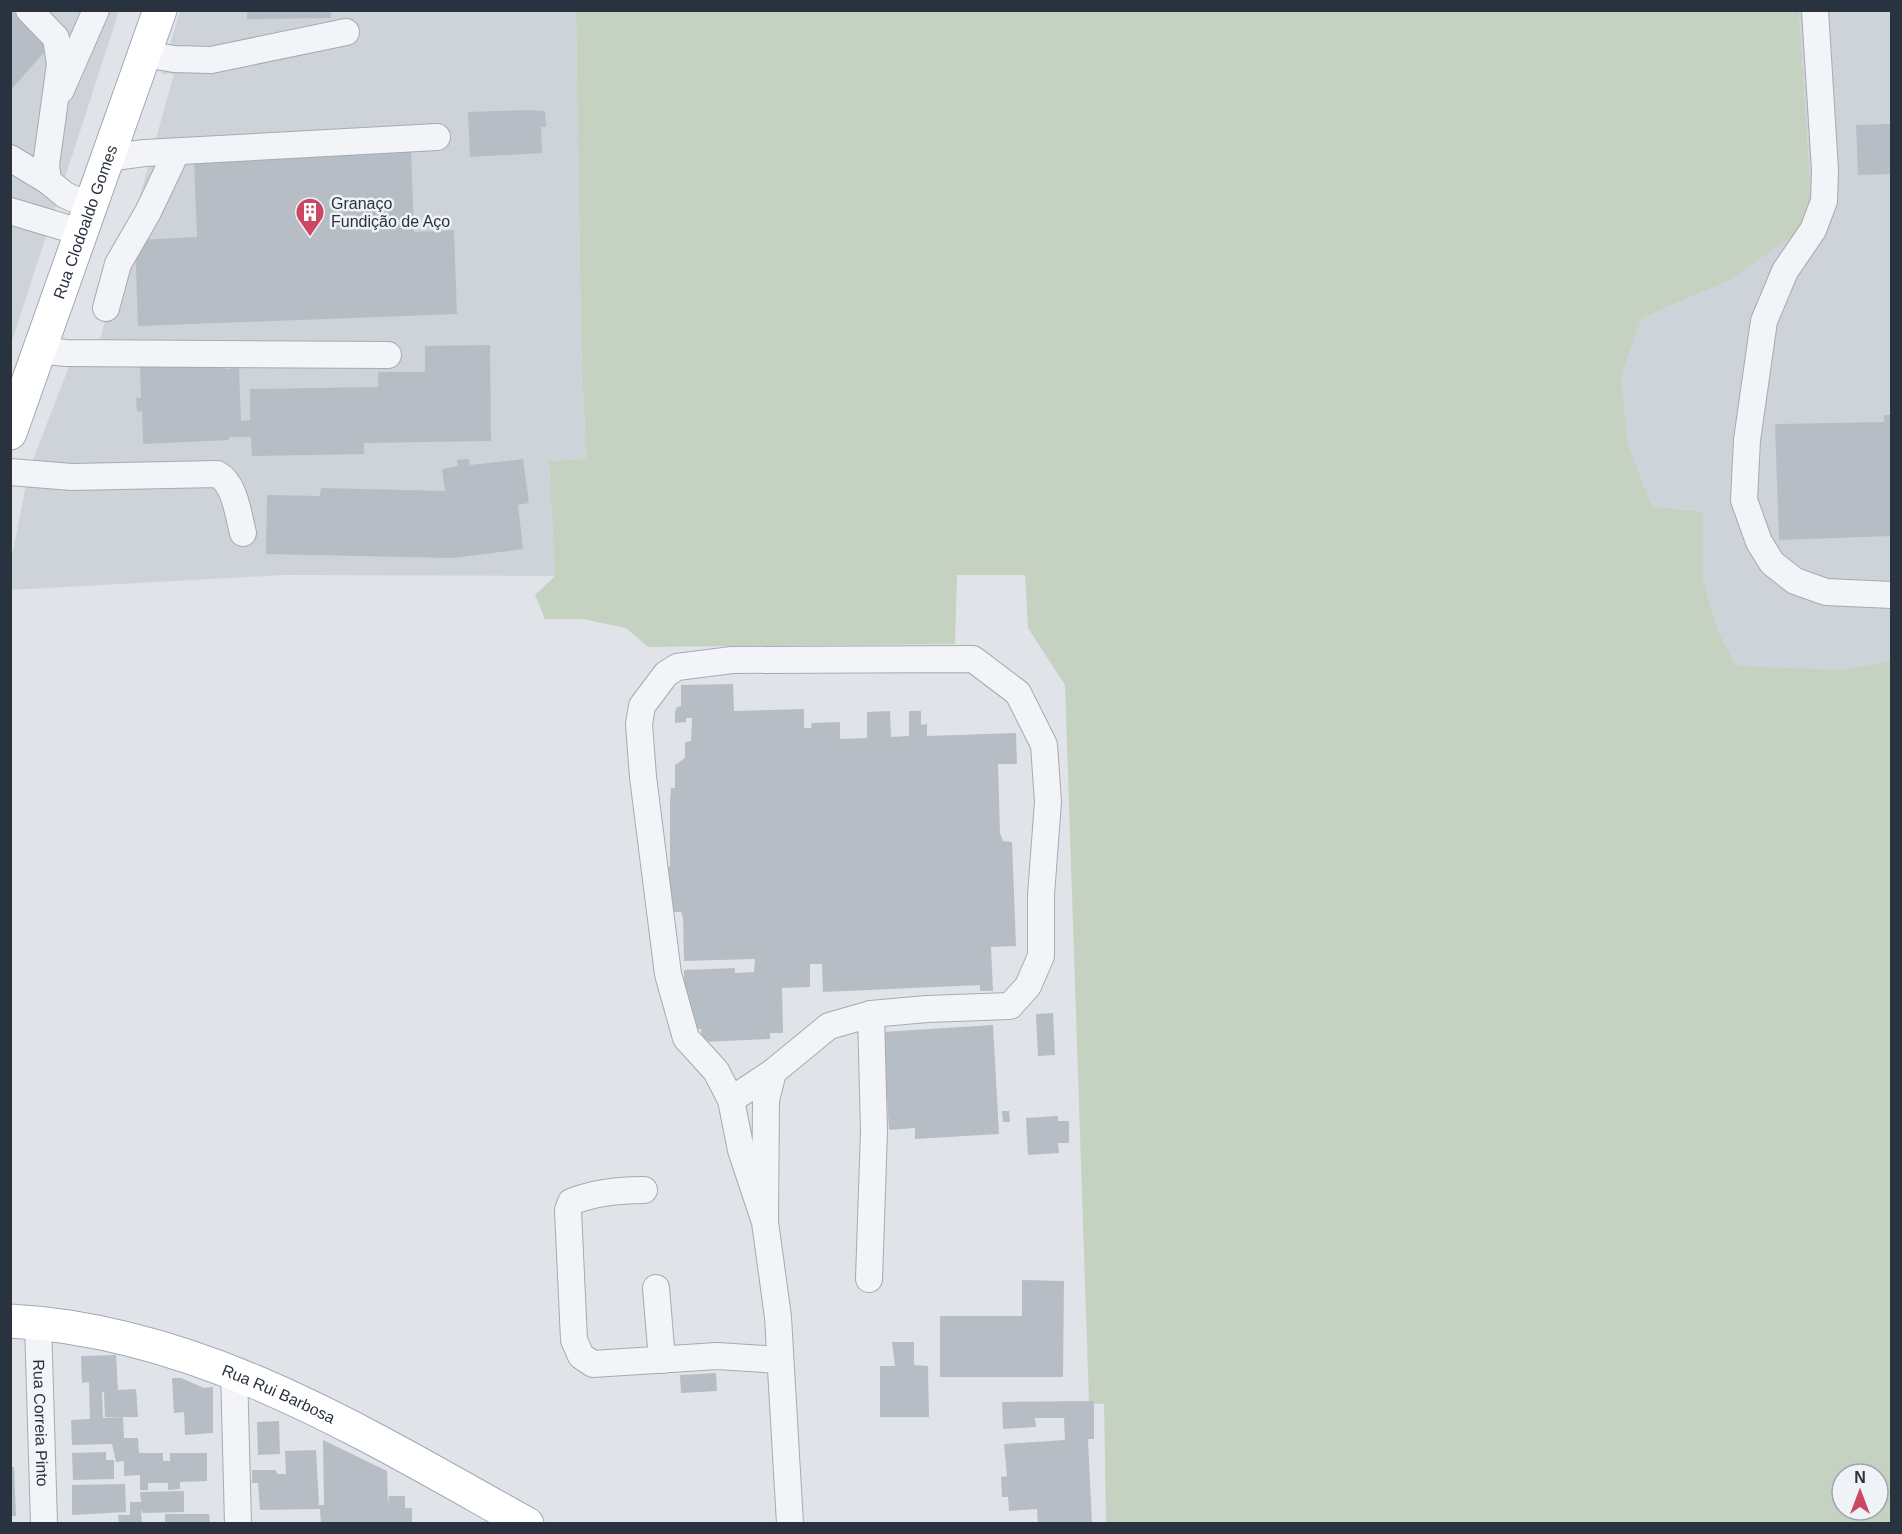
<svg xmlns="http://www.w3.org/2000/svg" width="1902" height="1534" font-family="Arial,sans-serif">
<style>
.built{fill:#ced3da}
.green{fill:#c6d2c1;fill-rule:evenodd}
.building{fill:#b7bdc5}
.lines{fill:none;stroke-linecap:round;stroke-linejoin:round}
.minor-casing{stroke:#a5abb3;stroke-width:28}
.major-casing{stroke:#9fa9b4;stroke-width:35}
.minor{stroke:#f2f4f7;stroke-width:26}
.major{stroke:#fff;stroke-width:33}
.labels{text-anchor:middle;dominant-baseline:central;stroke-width:5;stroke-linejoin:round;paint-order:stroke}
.poi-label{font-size:16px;fill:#29323f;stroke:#eff2f6;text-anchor:start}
.street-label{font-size:16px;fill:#29323f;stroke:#eff2f6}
</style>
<rect width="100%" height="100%" fill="#e0e4e9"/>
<g class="built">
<polygon points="11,11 119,11 11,344"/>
<polygon points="180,11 576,11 581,342 586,460 549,461 555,576 284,575 11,590 11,561 29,470 78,343 99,343 174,74 161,74"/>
<polygon points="1799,11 1891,11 1891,660 1843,670 1736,667 1718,630 1703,580 1703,512 1652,506 1628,444 1621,377 1642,318 1726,282 1811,192"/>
</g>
<path class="green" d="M576,11h1223l12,181 -6,36 -79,54 -84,36 -21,59 7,67 24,62 51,6v68l15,50 18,36 107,4 48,-10v863h-785l-2,-119 -15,-1 -24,-718 -37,-57 -3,-53h-68l-2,69 -307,3 -22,-19 -43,-9h-38l-10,-24 20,-19 -6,-115 37,-2 -5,-117zM1842,1474h36v36h-36z"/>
<g class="building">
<polygon points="10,10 52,43 10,91"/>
<polygon points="247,10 331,10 331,18 247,19"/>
<polygon points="528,110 545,111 546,127 541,127 542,153 470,157 468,112"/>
<polygon points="1892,124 1892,174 1858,175 1856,125"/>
<polygon points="411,151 414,232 454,230 457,314 138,326 135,240 197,237 194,159"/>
<polygon points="490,345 491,441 364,443 364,454 252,456 251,437 229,437 229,440 143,444 142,411 137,412 136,398 141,398 140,366 226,362 226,369 239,368 241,421 250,420 250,389 378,387 378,372 425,372 425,346"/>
<polygon points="1884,415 1892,415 1892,536 1779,540 1775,424 1884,422"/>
<polygon points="469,459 470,465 523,459 529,503 518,505 523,549 453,558 266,554 267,495 320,496 321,488 445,491 442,469 458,466 457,460"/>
<polygon points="733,684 734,711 804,709 804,728 811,728 812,723 840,722 840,739 867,738 867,712 890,711 891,737 909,736 909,711 921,711 921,725 927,724 927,736 1016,733 1017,764 998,764 1000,833 1003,841 1012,842 1016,946 991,947 993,991 980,991 980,985 823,992 822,964 810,964 810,987 782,988 783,1033 770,1033 770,1039 702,1042 701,1029 693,1029 685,1023 684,970 735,968 735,973 754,972 755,959 684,961 683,918 681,912 670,912 665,867 670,867 670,801 671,788 675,788 675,765 685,758 685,742 691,741 692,718 686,718 686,722 675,723 675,712 677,707 681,706 681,685"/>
<polygon points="1053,1013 1055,1055 1038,1056 1036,1014"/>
<polygon points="993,1025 999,1134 915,1139 915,1128 889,1130 883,1032"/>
<polygon points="1002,1111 1009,1111 1010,1122 1003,1122"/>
<polygon points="1058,1116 1058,1121 1069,1121 1069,1143 1058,1143 1059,1153 1028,1155 1026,1118"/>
<polygon points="1022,1280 1064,1281 1063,1377 940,1377 940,1316 1022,1316"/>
<polygon points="892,1342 914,1342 914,1365 928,1366 929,1417 880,1417 880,1366 895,1366"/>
<polygon points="116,1355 118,1390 136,1389 138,1417 105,1417 104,1392 102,1392 103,1418 123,1417 124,1438 138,1438 139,1453 163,1453 163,1461 170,1461 170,1453 207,1453 207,1481 180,1482 180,1489 168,1490 168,1483 148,1483 148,1490 140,1490 140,1475 124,1476 124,1461 116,1462 112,1444 72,1445 71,1420 90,1419 89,1382 82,1383 81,1356"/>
<polygon points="716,1373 717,1391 681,1393 680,1375"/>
<polygon points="172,1378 181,1378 204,1388 213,1387 213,1433 185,1435 184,1412 174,1413"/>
<polygon points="1094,1401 1094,1439 1088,1439 1092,1524 1038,1524 1037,1509 1009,1511 1008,1497 1002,1497 1001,1477 1007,1476 1004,1444 1065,1440 1064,1418 1035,1418 1036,1427 1003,1429 1002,1402"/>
<polygon points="279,1421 280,1454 258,1455 257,1422"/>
<polygon points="323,1440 387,1471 388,1504 389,1496 405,1496 405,1508 412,1508 412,1524 321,1524 320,1509 260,1510 258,1483 252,1483 252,1470 276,1470 277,1474 286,1474 285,1451 316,1450 319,1505 324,1505"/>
<polygon points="106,1452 106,1460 114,1460 114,1479 73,1480 72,1453"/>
<polygon points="10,1467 14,1467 16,1516 10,1516"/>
<polygon points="125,1484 126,1512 72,1515 72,1485"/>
<polygon points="184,1491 184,1512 143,1513 141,1510 142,1524 119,1524 118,1515 130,1515 130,1502 141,1502 140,1492"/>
<polygon points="165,1514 209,1514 210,1524 165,1524"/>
</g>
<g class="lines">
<g class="minor-casing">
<g id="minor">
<polyline points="29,10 56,38 60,64 46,165 48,181 65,195 90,206"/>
<polyline points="1815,10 1825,170 1824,201 1813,230 1785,271 1764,321 1747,440 1744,500 1759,542 1772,563 1795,581 1826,592 1892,595"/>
<polyline points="144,54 174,59 211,60 346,32"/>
<polyline points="61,90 96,10"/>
<polyline points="10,158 48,181"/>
<polyline points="106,158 145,153 437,137"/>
<polyline points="10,211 80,232"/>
<polyline points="106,308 118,264 148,212 176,153"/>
<polyline points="38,350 66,353 388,355"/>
<path d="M10,472l62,5 145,-3c18,9 21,40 26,59"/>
<polyline points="731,1100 773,1072"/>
<path d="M644,1190c-24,0 -51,3 -73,12l-3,8 6,130 7,16 12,8 124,-8 63,4"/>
<polyline points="765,1222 741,1150 731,1100 716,1071 686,1038 668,974 643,777 639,724 642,706 666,674 677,667 732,660 973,659 1018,693 1044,745 1048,802 1041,895 1041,956 1028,986 1010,1006 927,1009 871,1014 829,1026 773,1072 766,1100 765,1222 778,1317 790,1524"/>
<polyline points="869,1279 874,1131 871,1014"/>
<polyline points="656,1288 662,1360"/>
<path id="s1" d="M38,1323l6,201"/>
<polyline points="234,1371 238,1524"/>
</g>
</g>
<g class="major-casing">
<g id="major">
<path id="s2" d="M10,433l150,-423"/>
<path id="s3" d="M10,1321c191,10 355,113 517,203"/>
</g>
</g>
<use href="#minor" class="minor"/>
<use href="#major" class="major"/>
</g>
<defs>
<g id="building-pin" transform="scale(1.5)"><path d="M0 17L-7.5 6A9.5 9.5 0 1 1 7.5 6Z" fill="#ca4862" stroke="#eff2f6"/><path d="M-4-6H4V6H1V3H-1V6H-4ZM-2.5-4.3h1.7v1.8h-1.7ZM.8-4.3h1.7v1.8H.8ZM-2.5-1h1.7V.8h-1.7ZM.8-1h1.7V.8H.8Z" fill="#fff"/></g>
</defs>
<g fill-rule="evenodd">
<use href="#building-pin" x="310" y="212"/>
</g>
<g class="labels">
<g class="poi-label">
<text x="331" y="203">Granaço<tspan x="331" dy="18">Fundição de Aço</tspan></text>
</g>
<g class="street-label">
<text stroke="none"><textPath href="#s2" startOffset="224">Rua Clodoaldo Gomes</textPath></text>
<text stroke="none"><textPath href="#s3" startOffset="280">Rua Rui Barbosa</textPath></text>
<text stroke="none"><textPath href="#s1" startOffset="100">Rua Correia Pinto</textPath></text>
</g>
</g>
<rect width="1902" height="1534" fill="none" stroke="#29323f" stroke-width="24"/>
<g transform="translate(1860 1492)"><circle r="28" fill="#eff2f6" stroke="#a0a5ad" stroke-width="1.5"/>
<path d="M0-4.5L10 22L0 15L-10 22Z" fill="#ca4862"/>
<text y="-9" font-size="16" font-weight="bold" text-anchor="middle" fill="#29323f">N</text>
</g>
</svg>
